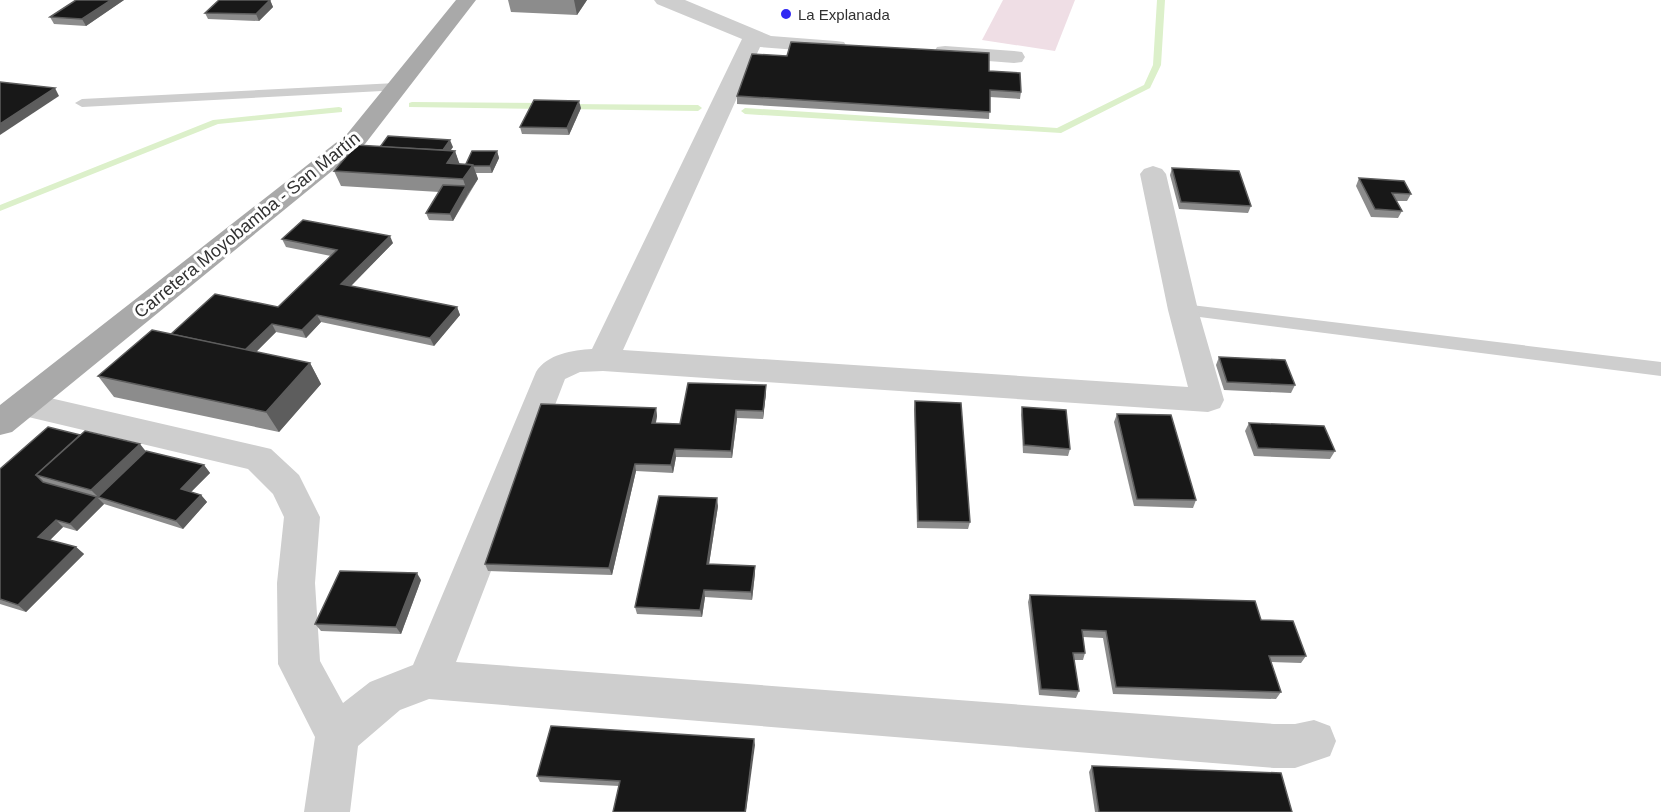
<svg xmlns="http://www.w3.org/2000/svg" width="1661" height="812" font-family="Arial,sans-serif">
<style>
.green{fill:#efdee5}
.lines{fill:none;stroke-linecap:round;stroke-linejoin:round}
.stream{fill:#dcf0ca;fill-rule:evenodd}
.service{fill:#cecece;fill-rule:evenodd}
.minor{fill:#cecece;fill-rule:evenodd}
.primary{fill:#a9a9a9;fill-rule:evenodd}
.wall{fill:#8c8c8c}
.shaded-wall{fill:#5d5d5d}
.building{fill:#181818;stroke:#5d5d5d;stroke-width:1.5}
.poi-dot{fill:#3128f3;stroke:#fff;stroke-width:2}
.labels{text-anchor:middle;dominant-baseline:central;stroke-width:6;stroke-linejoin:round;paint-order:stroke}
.far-poi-label{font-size:15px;fill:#313131;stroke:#fff;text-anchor:start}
.street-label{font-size:18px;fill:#313131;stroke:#fff}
</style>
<rect width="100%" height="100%" fill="#fff"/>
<polygon class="green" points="1003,0 1075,0 1055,51 982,40"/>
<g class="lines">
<g class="stream">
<polygon points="1157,0 1165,0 1161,65 1150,88 1061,133 745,114 741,111 745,108 1057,128 1144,85 1153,65"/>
<polygon points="412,102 546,103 550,106 546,109 409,107 409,103"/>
<polygon points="566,104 698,105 702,108 698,111 563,109 562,107"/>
<polygon points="339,107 342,108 342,112 218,124 0,211 0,205 213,120"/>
</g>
<g class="service">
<polygon points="396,83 403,87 401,90 82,107 75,103 82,99"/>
<polygon points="1183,304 1661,362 1661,376 1176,314 1173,310 1176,306"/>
</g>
<g class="minor">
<path d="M654,0h31l86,36 65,5 8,1 3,5 -3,5 -8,1 -76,-6 -137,303 565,37 -20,-77 -28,-136 4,-5 9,-3 9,3 4,5 32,136 26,90 -4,8 -12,4 -605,-41 -23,1 -15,7 -109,283 818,62h21l19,-4 16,6 6,15 -6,15 -35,12h-21l-845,-69 -29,11 -42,36 -8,66h-46l11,-75 -37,-73 -1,-81 7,-66 -11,-23 -25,-25 -224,-53 -12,-4 -4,-8 4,-8 12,-4 247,57 28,26 21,42 -5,66 5,78 23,42 27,-21 43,-17 123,-293c11,-18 37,-22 56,-23l150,-310 -85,-35z"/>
<polygon points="945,46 1014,51 1022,52 1025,57 1022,62 1014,63 937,57 934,52 937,47"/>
</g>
<polygon class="primary" points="456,0 476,0 365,144 12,432 0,435 0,405 347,134"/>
</g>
<g class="wall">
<polygon points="76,0 124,0 86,26 54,24 50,17"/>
<polygon points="270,0 273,7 259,21 208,19 205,13"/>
<polygon points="508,0 587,0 577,15 511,12"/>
<polygon points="787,56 989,71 1021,92 1020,99 990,97 989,119 737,104 737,96"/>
<polygon points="581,108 569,135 522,134 520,127"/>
<polygon points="453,147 450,151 455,151 459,164 466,164 497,151 499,158 492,173 476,173 478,179 453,221 429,220 426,213 439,192 341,186 334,171"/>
<polygon points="1172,168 1251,206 1248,213 1179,209 1170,175"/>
<polygon points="1359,178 1411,194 1407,201 1396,201 1402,211 1398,218 1371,217 1356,186"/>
<polygon points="282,239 393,243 351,286 457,307 460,315 434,346 321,322 306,338 276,332 256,352 310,363 321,384 279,432 114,397 98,376 171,334 278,307 331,256 286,247"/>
<polygon points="1219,357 1295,385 1291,393 1224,390 1216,365"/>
<polygon points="766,385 766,393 763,419 737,418 732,458 676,457 673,473 636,471 612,575 488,571 485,564 656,408 657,416 656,423 680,424"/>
<polygon points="915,401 970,522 968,529 917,528 914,409"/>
<polygon points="1022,407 1070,449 1068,456 1023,453 1021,415"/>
<polygon points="1117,414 1196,500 1193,508 1134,506 1114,422"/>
<polygon points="1249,423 1335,451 1330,459 1254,456 1245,431"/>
<polygon points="146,451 204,465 210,473 191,492 201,495 207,502 183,529 104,504 77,531 63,527 50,540 76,547 84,554 26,612 0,604 0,469"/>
<polygon points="718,506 709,564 755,566 755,573 752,600 705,597 702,617 637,614 635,607"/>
<polygon points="421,580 401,634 321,631 315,624"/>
<polygon points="1030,595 1261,620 1306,656 1301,663 1271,662 1281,692 1276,699 1113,694 1103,638 1083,637 1085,653 1083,660 1074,660 1079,691 1076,698 1039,695 1028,602"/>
<polygon points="755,745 619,786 540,782 537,776"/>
<polygon points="1092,766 1292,812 1095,812 1089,772"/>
</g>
<g class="shaded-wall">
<polygon points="111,0 124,0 86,26 82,19"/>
<polygon points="270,0 273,7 259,21 256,14"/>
<polygon points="574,0 587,0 577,15"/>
<polygon points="55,88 59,96 0,135 0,124"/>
<polygon points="579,101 581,108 569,135 567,128"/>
<polygon points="450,140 453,147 441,164 438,157"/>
<polygon points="455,151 460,165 447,163"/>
<polygon points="497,151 499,158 492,173 490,166"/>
<polygon points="473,165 478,179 468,194 463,179"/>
<polygon points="466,186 468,194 453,221 450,214"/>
<polygon points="390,236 393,243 345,292 341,284"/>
<polygon points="457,307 460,315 434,346 430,338"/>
<polygon points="317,315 321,322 306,338 302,330"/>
<polygon points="272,324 276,332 241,367 236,359"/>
<polygon points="310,363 321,384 279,432 266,412"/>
<polygon points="766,385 766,393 763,419 763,411"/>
<polygon points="656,408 657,416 654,431 652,423"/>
<polygon points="736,410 737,418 732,458 731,451"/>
<polygon points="140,444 152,459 98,497 91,490"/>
<polygon points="675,449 676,457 673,473 671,465"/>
<polygon points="635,464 636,471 612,575 609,568"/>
<polygon points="204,465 210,473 187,496 181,489"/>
<polygon points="201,495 207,502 183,529 176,521"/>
<polygon points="97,497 104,504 77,531 70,524"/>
<polygon points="717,498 718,506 708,571 707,564"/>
<polygon points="56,520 63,527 46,544 38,537"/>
<polygon points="76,547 84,554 26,612 18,605"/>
<polygon points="755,566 755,573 752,600 751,592"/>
<polygon points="417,573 421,580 401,634 396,627"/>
<polygon points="704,590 705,597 702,617 700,610"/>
<polygon points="754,739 755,745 746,812 745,812"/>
</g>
<g class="building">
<polygon points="76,0 111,0 82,19 50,17"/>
<polygon points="219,0 270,0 256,14 205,13"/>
<polygon points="791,42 989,53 989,71 1020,73 1021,92 990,90 990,112 737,96 752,54 787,56"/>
<polygon points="0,82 55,88 0,124"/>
<polygon points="534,100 579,101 567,128 520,127"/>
<polygon points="388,136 450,140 443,150 380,147"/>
<polygon points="356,145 455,151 447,163 473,165 463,179 334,171"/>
<polygon points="472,151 497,151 490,166 473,166 473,165 466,164"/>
<polygon points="1172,168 1239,171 1251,206 1181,202"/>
<polygon points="1359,178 1404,181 1411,194 1392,193 1402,211 1375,209"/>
<polygon points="443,185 466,186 450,214 426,213"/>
<polygon points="303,220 390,236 341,284 457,307 430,338 317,315 302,330 272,324 245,350 171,334 215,294 278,307 337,250 282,239"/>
<polygon points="152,330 310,363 266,412 98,376"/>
<polygon points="1219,357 1285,360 1295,385 1227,382"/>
<polygon points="688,383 766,385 763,411 736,410 731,451 675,449 671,465 635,464 609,568 485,564 541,404 656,408 652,423 680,424"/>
<polygon points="915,401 961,403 970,522 918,521"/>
<polygon points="1022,407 1066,410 1070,449 1024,445"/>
<polygon points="1117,414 1171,415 1196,500 1137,499"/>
<polygon points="1249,423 1324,426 1335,451 1258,448"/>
<polygon points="48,427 80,435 36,475 43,482 97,497 70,524 56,520 38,537 76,547 18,605 0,599 0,469"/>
<polygon points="85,431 140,444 91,490 36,475"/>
<polygon points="146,451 204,465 181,489 201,495 176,521 98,497"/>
<polygon points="659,496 717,498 707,564 755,566 751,592 704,590 700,610 635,607"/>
<polygon points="340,571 417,573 396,627 315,624"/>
<polygon points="1030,595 1255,601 1261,620 1293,621 1306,656 1269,656 1281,692 1116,687 1106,631 1082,630 1085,653 1073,653 1079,691 1041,689"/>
<polygon points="551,726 754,739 745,812 613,812 620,781 537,776"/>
<polygon points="1092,766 1281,773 1292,812 1099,812"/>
</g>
<circle class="poi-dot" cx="786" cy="14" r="6"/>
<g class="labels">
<g class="far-poi-label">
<text x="798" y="14">La Explanada</text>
</g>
<g class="street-label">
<text transform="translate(247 225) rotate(-39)">Carretera Moyobamba - San Martín</text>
</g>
</g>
</svg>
